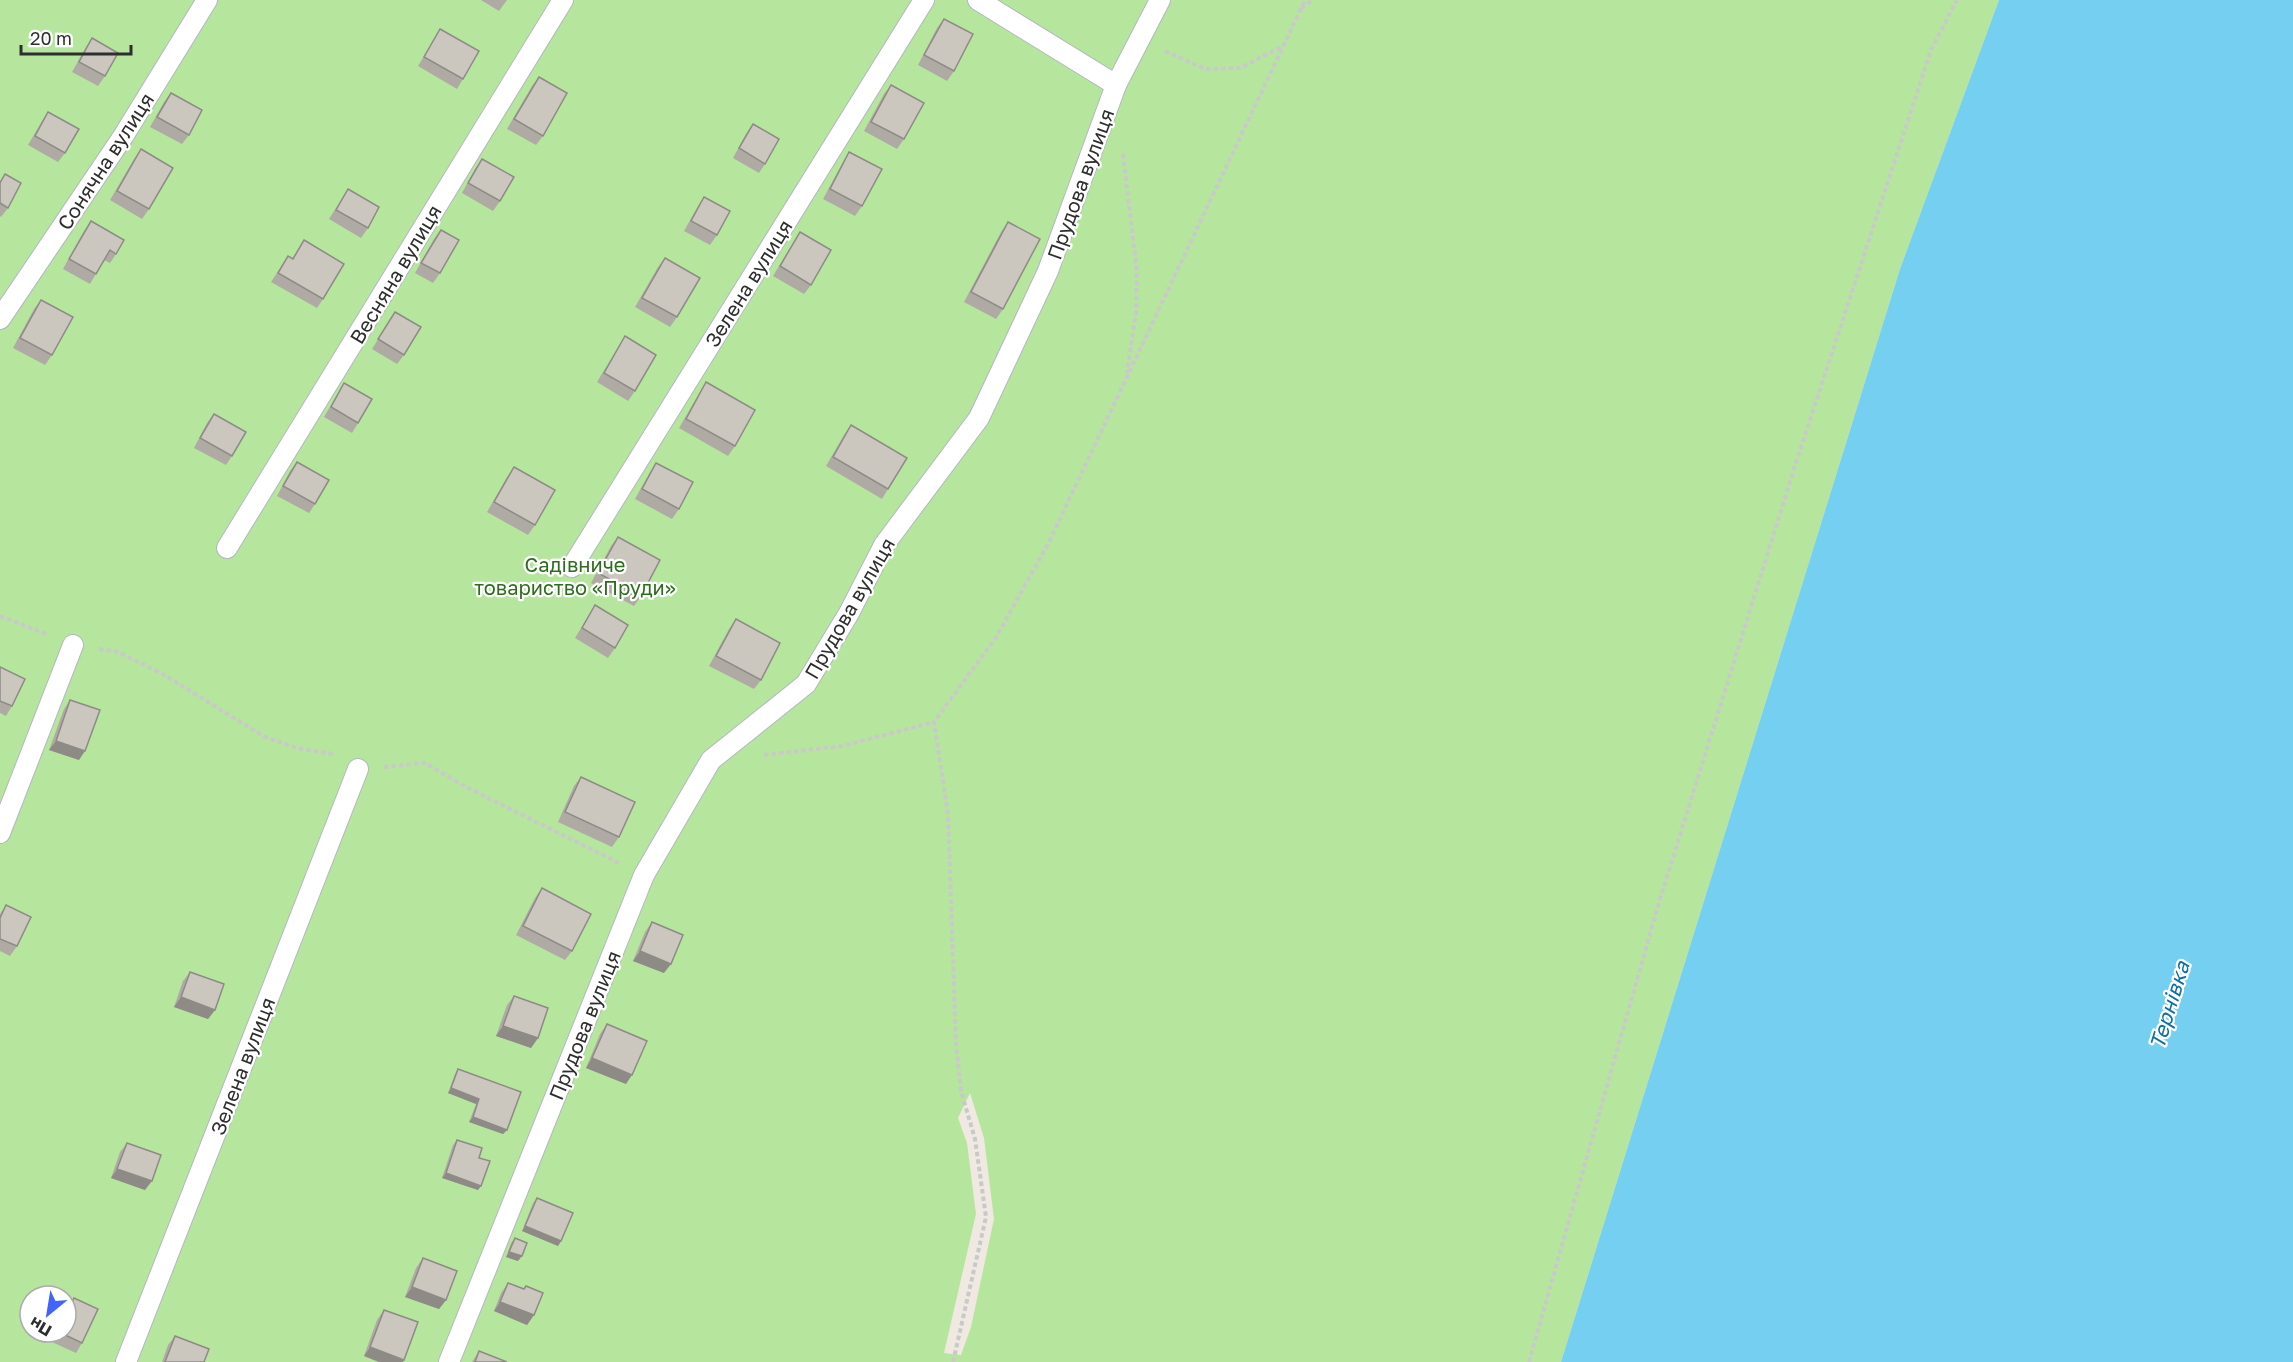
<svg xmlns="http://www.w3.org/2000/svg" width="2293" height="1362" font-family="'Golos Text',sans-serif">
<style>
.green{fill:#b6e59e;fill-rule:evenodd}
.water{fill:#75cff0}
.lines{fill:none;stroke-linecap:round;stroke-linejoin:round}
.service-casing{stroke:#b4b7c1;stroke-width:22}
.path{stroke:#c9c9c9;stroke-width:4;stroke-dasharray:4.5 3;stroke-linecap:butt}
.service{stroke:#fff;stroke-width:20}
.wall{fill:#afaba4}
.shaded-wall{fill:#8e8b86}
.building{fill:#cbc7bf;stroke:#8e8b86;stroke-width:1.5}
.labels{text-anchor:middle;dominant-baseline:central;stroke-width:4.5;stroke-linejoin:round;paint-order:stroke}
.street-label{font-size:20px;fill:#2e2e2e;stroke:#fff}
.park-label{font-size:20px;fill:#2c6e1b;stroke:#fff}
.water-label{font-size:21px;font-style:italic;fill:#0d6fa3;stroke:#fff}
</style>
<rect width="100%" height="100%" fill="#efe9e1"/>
<path class="green" d="M0,0h1999l-99,269 -339,1093h-1561zM970,1093l14,45 10,81 -23,108 -10,28 -17,-2 32,-139 -9,-71 -9,-25zM30,1296h36v36h-36z"/>
<polygon class="water" points="1999,0 2293,0 2293,1362 1561,1362 1900,269"/>
<g class="lines">
<g class="service-casing">
<g id="service">
<polyline points="978,0 1116,85"/>
<polyline points="0,319 124,135 207,0"/>
<polyline points="227,548 563,0"/>
<polyline points="572,567 924,0"/>
<polyline points="0,833 73,645"/>
<polyline points="126,1362 358,769"/>
<polyline points="449,1362 644,875 711,760 806,684 849,613 884,545 979,418 1048,271 1116,85 1160,0"/>
</g>
</g>
<g class="path">
<polyline points="1301,8 1313,0"/>
<polyline points="1165,51 1205,69 1240,68 1283,46"/>
<polyline points="1123,154 1137,272 1136,313 1127,373"/>
<polyline points="0,616 46,634"/>
<polyline points="99,649 118,652 161,673 265,737 297,748 333,754"/>
<polyline points="764,755 842,746 934,722"/>
<polyline points="384,767 425,763 466,787 619,863"/>
<polyline points="953,1362 986,1217 975,1139 961,1091 956,1045 948,814 934,722 995,639 1048,544 1305,0"/>
<polyline points="1529,1362 1657,909 1793,472 1931,50 1957,0"/>
</g>
<use href="#service" class="service"/>
</g>
<g class="wall">
<polygon points="481,0 507,0 499,11"/>
<polygon points="944,19 954,71 947,81 918,65 937,28"/>
<polygon points="440,29 463,79 457,89 418,66"/>
<polygon points="92,38 105,76 98,86 72,72 86,47"/>
<polygon points="539,77 543,136 536,145 507,129 532,86"/>
<polygon points="891,85 904,139 897,149 864,131 884,94"/>
<polygon points="171,93 189,135 182,144 150,127 164,102"/>
<polygon points="48,112 65,153 58,162 28,145 42,121"/>
<polygon points="753,124 765,164 759,173 733,158 746,134"/>
<polygon points="141,149 149,209 142,219 110,200 134,159"/>
<polygon points="849,152 862,206 855,216 823,199 843,162"/>
<polygon points="482,159 500,201 493,211 462,193 475,169"/>
<polygon points="5,174 8,208 1,217 0,216 0,181"/>
<polygon points="348,189 368,228 361,238 329,219"/>
<polygon points="704,197 717,235 710,245 684,231 698,206"/>
<polygon points="91,221 116,254 110,263 104,260 90,284 63,269 84,231"/>
<polygon points="1008,222 1003,309 996,319 964,302 1001,232"/>
<polygon points="441,230 440,273 433,283 415,273 434,239"/>
<polygon points="800,232 811,285 804,294 773,276"/>
<polygon points="304,240 323,299 317,308 271,282 288,256 292,259"/>
<polygon points="665,258 677,317 670,327 635,307 658,267"/>
<polygon points="41,300 52,355 45,365 13,348 34,309"/>
<polygon points="395,312 404,355 397,364 372,349"/>
<polygon points="625,336 635,391 628,401 597,382"/>
<polygon points="706,382 735,446 728,456 679,428 700,392"/>
<polygon points="344,383 358,423 352,433 324,417 338,393"/>
<polygon points="214,414 232,456 226,465 194,448 207,423"/>
<polygon points="851,425 888,489 882,499 826,466 844,435"/>
<polygon points="297,462 315,504 309,513 277,496 290,471"/>
<polygon points="656,463 679,509 672,519 635,499 650,472"/>
<polygon points="514,467 535,525 528,535 487,512 507,477"/>
<polygon points="618,537 641,596 634,606 591,583 611,546"/>
<polygon points="595,605 615,648 608,658 575,638"/>
<polygon points="736,619 761,680 754,689 709,666 729,629"/>
<polygon points="0,667 12,706 6,716 0,713"/>
<polygon points="70,700 79,760 49,750 64,709"/>
<polygon points="581,777 619,837 612,847 558,822 574,786"/>
<polygon points="542,888 572,951 565,960 516,935 535,898"/>
<polygon points="6,905 17,946 10,956 0,951 0,914"/>
<polygon points="652,922 664,973 633,961 645,932"/>
<polygon points="190,972 215,1010 208,1019 174,1007 183,981"/>
<polygon points="514,996 538,1038 531,1048 496,1036 507,1005"/>
<polygon points="607,1024 626,1084 586,1068 600,1034"/>
<polygon points="458,1069 507,1130 503,1134 469,1122 476,1104 448,1093 455,1074"/>
<polygon points="457,1140 479,1158 478,1190 442,1178 453,1145"/>
<polygon points="127,1143 145,1190 111,1178 120,1152"/>
<polygon points="537,1198 561,1241 558,1246 522,1231 533,1203"/>
<polygon points="515,1238 518,1261 506,1257 511,1243"/>
<polygon points="423,1258 446,1300 439,1309 405,1297 416,1268"/>
<polygon points="508,1283 523,1289 526,1286 534,1315 527,1325 494,1311 501,1293"/>
<polygon points="74,1298 82,1343 76,1353 52,1342 56,1332 66,1332 66,1311"/>
<polygon points="384,1310 403,1362 379,1362 364,1356 377,1320"/>
<polygon points="175,1336 204,1362 162,1362 168,1345"/>
<polygon points="479,1351 507,1362 472,1362"/>
</g>
<g class="shaded-wall">
<polygon points="56,741 85,751 79,760 49,750"/>
<polygon points="640,951 671,964 664,973 633,961"/>
<polygon points="181,997 215,1010 208,1019 174,1007"/>
<polygon points="503,1026 538,1038 531,1048 496,1036"/>
<polygon points="592,1058 632,1075 626,1084 586,1068"/>
<polygon points="451,1088 479,1099 476,1104 448,1093"/>
<polygon points="473,1117 507,1130 503,1134 469,1122"/>
<polygon points="117,1169 152,1181 145,1190 111,1178"/>
<polygon points="446,1173 481,1186 478,1190 442,1178"/>
<polygon points="525,1226 561,1241 558,1246 522,1231"/>
<polygon points="509,1252 522,1256 518,1261 506,1257"/>
<polygon points="412,1287 446,1300 439,1309 405,1297"/>
<polygon points="500,1302 534,1315 527,1325 494,1311"/>
<polygon points="370,1347 404,1360 403,1362 379,1362 364,1356"/>
</g>
<g class="building">
<polygon points="944,19 973,34 954,71 924,55"/>
<polygon points="440,29 479,51 463,79 424,57"/>
<polygon points="92,38 118,53 105,76 79,62"/>
<polygon points="539,77 567,93 543,136 514,119"/>
<polygon points="891,85 924,103 904,139 871,122"/>
<polygon points="171,93 202,110 189,135 157,117"/>
<polygon points="48,112 79,129 65,153 35,136"/>
<polygon points="753,124 779,139 765,164 739,148"/>
<polygon points="141,149 173,168 149,209 117,191"/>
<polygon points="849,152 882,169 862,206 830,189"/>
<polygon points="482,159 514,177 500,201 468,183"/>
<polygon points="5,174 21,183 8,208 0,203 0,183"/>
<polygon points="348,189 379,207 368,228 336,210"/>
<polygon points="704,197 730,211 717,235 691,221"/>
<polygon points="91,221 124,240 116,254 110,250 96,274 69,259"/>
<polygon points="1008,222 1040,239 1003,309 971,292"/>
<polygon points="441,230 459,240 440,273 421,263"/>
<polygon points="800,232 831,250 811,285 780,266"/>
<polygon points="304,240 344,264 323,299 278,273 288,256 293,259"/>
<polygon points="665,258 700,278 677,317 642,298"/>
<polygon points="41,300 73,317 52,355 20,338"/>
<polygon points="395,312 421,327 404,355 378,339"/>
<polygon points="625,336 656,355 635,391 604,373"/>
<polygon points="706,382 755,410 735,446 686,419"/>
<polygon points="344,383 372,399 358,423 331,407"/>
<polygon points="214,414 246,432 232,456 200,438"/>
<polygon points="851,425 907,458 888,489 833,457"/>
<polygon points="297,462 329,480 315,504 283,486"/>
<polygon points="656,463 693,482 679,509 642,489"/>
<polygon points="514,467 555,490 535,525 494,502"/>
<polygon points="618,537 660,560 641,596 598,573"/>
<polygon points="595,605 628,625 615,648 582,628"/>
<polygon points="736,619 780,643 761,680 716,656"/>
<polygon points="0,667 25,679 12,706 0,701"/>
<polygon points="70,700 100,710 85,751 56,741"/>
<polygon points="581,777 635,802 619,837 565,812"/>
<polygon points="542,888 591,914 572,951 523,926"/>
<polygon points="6,905 31,917 17,946 0,939 0,918"/>
<polygon points="652,922 683,935 671,964 640,951"/>
<polygon points="190,972 224,984 215,1010 181,997"/>
<polygon points="514,996 548,1008 538,1038 503,1026"/>
<polygon points="607,1024 647,1041 632,1075 592,1058"/>
<polygon points="458,1069 521,1092 507,1130 473,1117 479,1099 451,1088"/>
<polygon points="457,1140 482,1148 479,1158 490,1161 481,1186 446,1173"/>
<polygon points="127,1143 161,1155 152,1181 117,1169"/>
<polygon points="537,1198 573,1213 561,1241 525,1226"/>
<polygon points="515,1238 527,1243 522,1256 509,1252"/>
<polygon points="423,1258 457,1271 446,1300 412,1287"/>
<polygon points="508,1283 524,1289 526,1286 543,1293 534,1315 500,1302"/>
<polygon points="74,1298 98,1309 82,1343 59,1332 66,1332 66,1316"/>
<polygon points="384,1310 418,1322 404,1360 370,1347"/>
<polygon points="175,1336 209,1349 204,1362 165,1362"/>
<polygon points="479,1351 507,1362 475,1362"/>
</g>
<g class="labels">
<g class="street-label">
<text transform="translate(105 161) rotate(-57)">Сонячна вулиця</text>
<text transform="translate(1080 184) rotate(-70)">Прудова вулиця</text>
<text transform="translate(395 274) rotate(-59)">Весняна вулиця</text>
<text transform="translate(748 283) rotate(-58)">Зелена вулиця</text>
<text transform="translate(849 608) rotate(-60)">Прудова вулиця</text>
<text transform="translate(584 1025) rotate(-68)">Прудова вулиця</text>
<text transform="translate(242 1066) rotate(-69)">Зелена вулиця</text>
</g>
<g class="park-label">
<text x="575" y="564">Садівниче<tspan x="575" dy="23">товариство «Пруди»</tspan></text>
</g>
<g class="water-label">
<text transform="translate(2169 1005) rotate(-73)">Тернівка</text>
</g>
</g>
<g transform="translate(48 1314) rotate(210)"><circle r="28" fill="#ffffff" stroke="#ababab" stroke-width="1.5"/>
<path d="M0-4.5L10 22L0 15L-10 22Z" fill="#4264fb"/>
<text y="-9" font-size="16" font-weight="bold" text-anchor="middle" fill="#2e2e2e">Пн</text>
</g>
<path d="M21 45v9h110v-9" fill="none" stroke="#2e2e2e" stroke-width="3"/>
<text x="30" y="45" font-size="18" fill="#2e2e2e" stroke="#ffffff" stroke-width="4.5" paint-order="stroke">20 m</text>
</svg>
